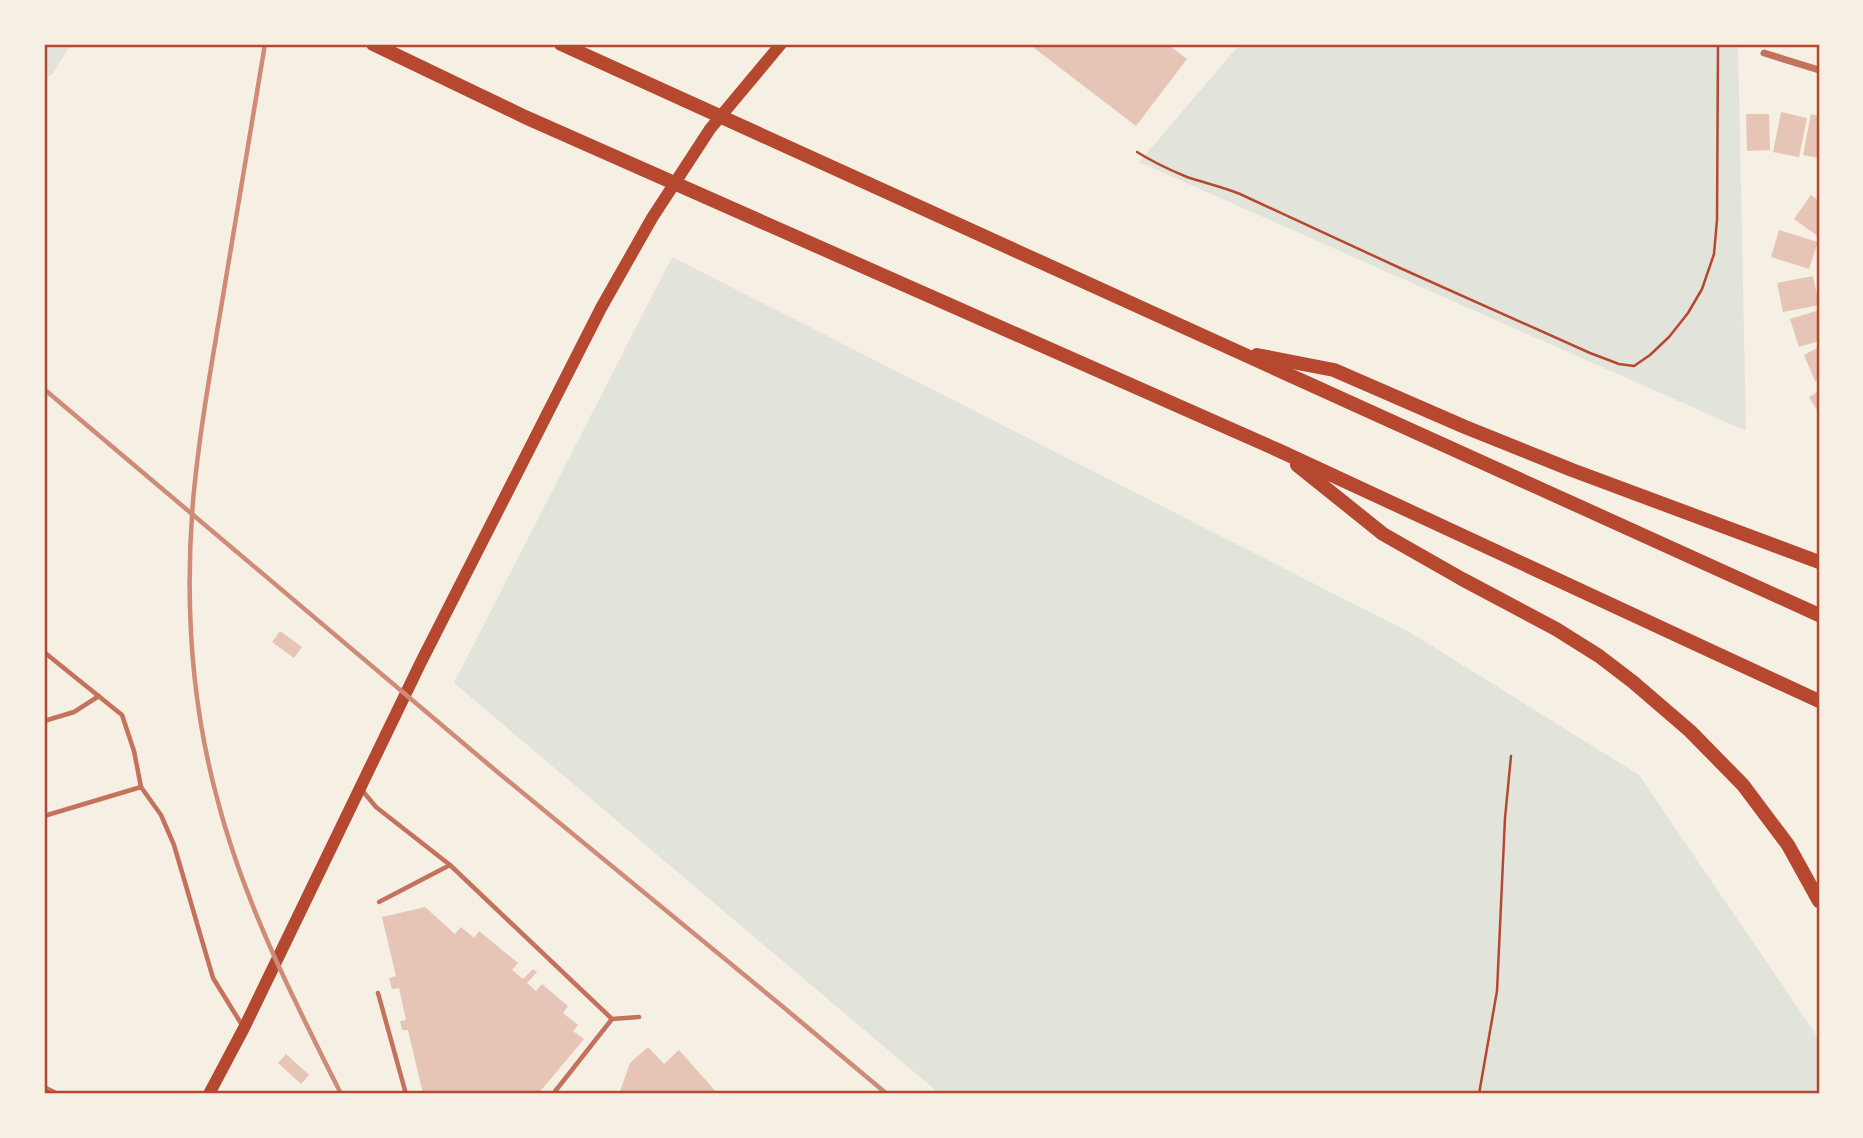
<svg xmlns="http://www.w3.org/2000/svg" width="1863" height="1138" font-family="'Roboto Condensed',sans-serif">
<style>
.green{fill:#e2e4dc}
.building{fill:#e6c5b7}
.lines{fill:none;stroke-linecap:round;stroke-linejoin:round}
.path{stroke:#b5482f;stroke-width:2.5}
.service{stroke:#c5725c;stroke-width:4.5}
.minor{stroke:#c5725c;stroke-width:7}
.secondary{stroke:#b5482f;stroke-width:12}
.motorway{stroke:#b5482f;stroke-width:14}
.rail{stroke:#cf8b77;stroke-width:4.5}
.neatline{fill:none;stroke:#b5482f;stroke-width:2.5}
</style>
<rect width="100%" height="100%" fill="#f6efe4"/>
<g class="green">
<polygon points="44,44 71,44 52,75 44,78"/>
<polygon points="1240,44 1738,44 1746,431 1139,162"/>
<polygon points="672,257 1411,633 1639,775 1819,1039 1819,1094 940,1094 454,683"/>
</g>
<g class="building">
<polygon points="1029,44 1167,44 1187,59 1136,126"/>
<polygon points="1781,112 1807,118 1799,157 1773,152"/>
<polygon points="1746,114 1769,114 1770,150 1747,151"/>
<polygon points="1811,114 1819,116 1819,158 1803,155"/>
<polygon points="1811,195 1819,201 1819,237 1794,219"/>
<polygon points="1779,230 1818,242 1809,269 1771,257"/>
<polygon points="1813,276 1819,305 1783,312 1777,283"/>
<polygon points="1819,310 1819,341 1799,347 1790,319"/>
<polygon points="1819,347 1819,379 1815,381 1804,355"/>
<polygon points="1819,391 1819,413 1809,397"/>
<polygon points="280,631 302,647 294,658 272,642"/>
<polygon points="425,907 455,934 461,927 474,938 479,931 518,963 512,970 523,979 533,969 537,972 527,983 536,991 542,984 568,1006 563,1013 578,1025 573,1031 584,1039 538,1094 423,1094 408,1030 402,1030 400,1021 406,1020 399,988 392,989 389,978 396,976 382,917"/>
<polygon points="648,1047 664,1064 679,1050 718,1094 619,1094 630,1063"/>
<polygon points="286,1054 309,1075 301,1084 278,1063"/>
</g>
<g class="lines">
<g class="path">
<path d="M1137,152c16,10 33,18 50,25 18,6 36,10 53,17l160,74 190,85 29,11 15,2 16,-11 19,-18 19,-24 14,-24 12,-35 3,-34 1,-176"/>
<polyline points="1479,1094 1497,991 1505,818 1511,756"/>
</g>
<g class="service">
<polyline points="44,652 122,715 134,751 141,787 161,815 174,845 213,978 242,1025"/>
<polyline points="44,721 74,712 99,696"/>
<polyline points="361,789 376,807 450,865 612,1019 639,1017"/>
<polyline points="44,816 141,787"/>
<polyline points="379,902 450,865"/>
<polyline points="378,993 406,1094"/>
<polyline points="44,1087 58,1094"/>
<polyline points="553,1094 612,1019"/>
</g>
<polyline class="minor" points="1764,53 1819,70"/>
<polyline class="secondary" points="209,1094 244,1028 421,662 601,308 652,218 710,129 781,44"/>
<g class="motorway">
<polyline points="373,44 525,117 1280,451 1819,701"/>
<polyline points="561,44 1232,349 1819,615"/>
<polyline points="1257,355 1334,370 1465,427 1572,470 1819,562"/>
<polyline points="1297,465 1383,534 1462,579 1556,629 1599,656 1633,682 1690,731 1743,785 1788,845 1819,901"/>
</g>
<g class="rail">
<path d="M265,44c-14,86 -29,172 -43,258 -11,66 -23,132 -29,199 -8,99 -2,201 24,297 27,105 76,200 124,296"/>
<polyline points="44,389 495,770 782,1006 887,1094"/>
</g>
</g>
<rect width="1863" height="1138" fill="none" stroke="#f6efe4" stroke-width="91"/>
<rect x="46" y="46" width="1772" height="1046" class="neatline"/>
</svg>
